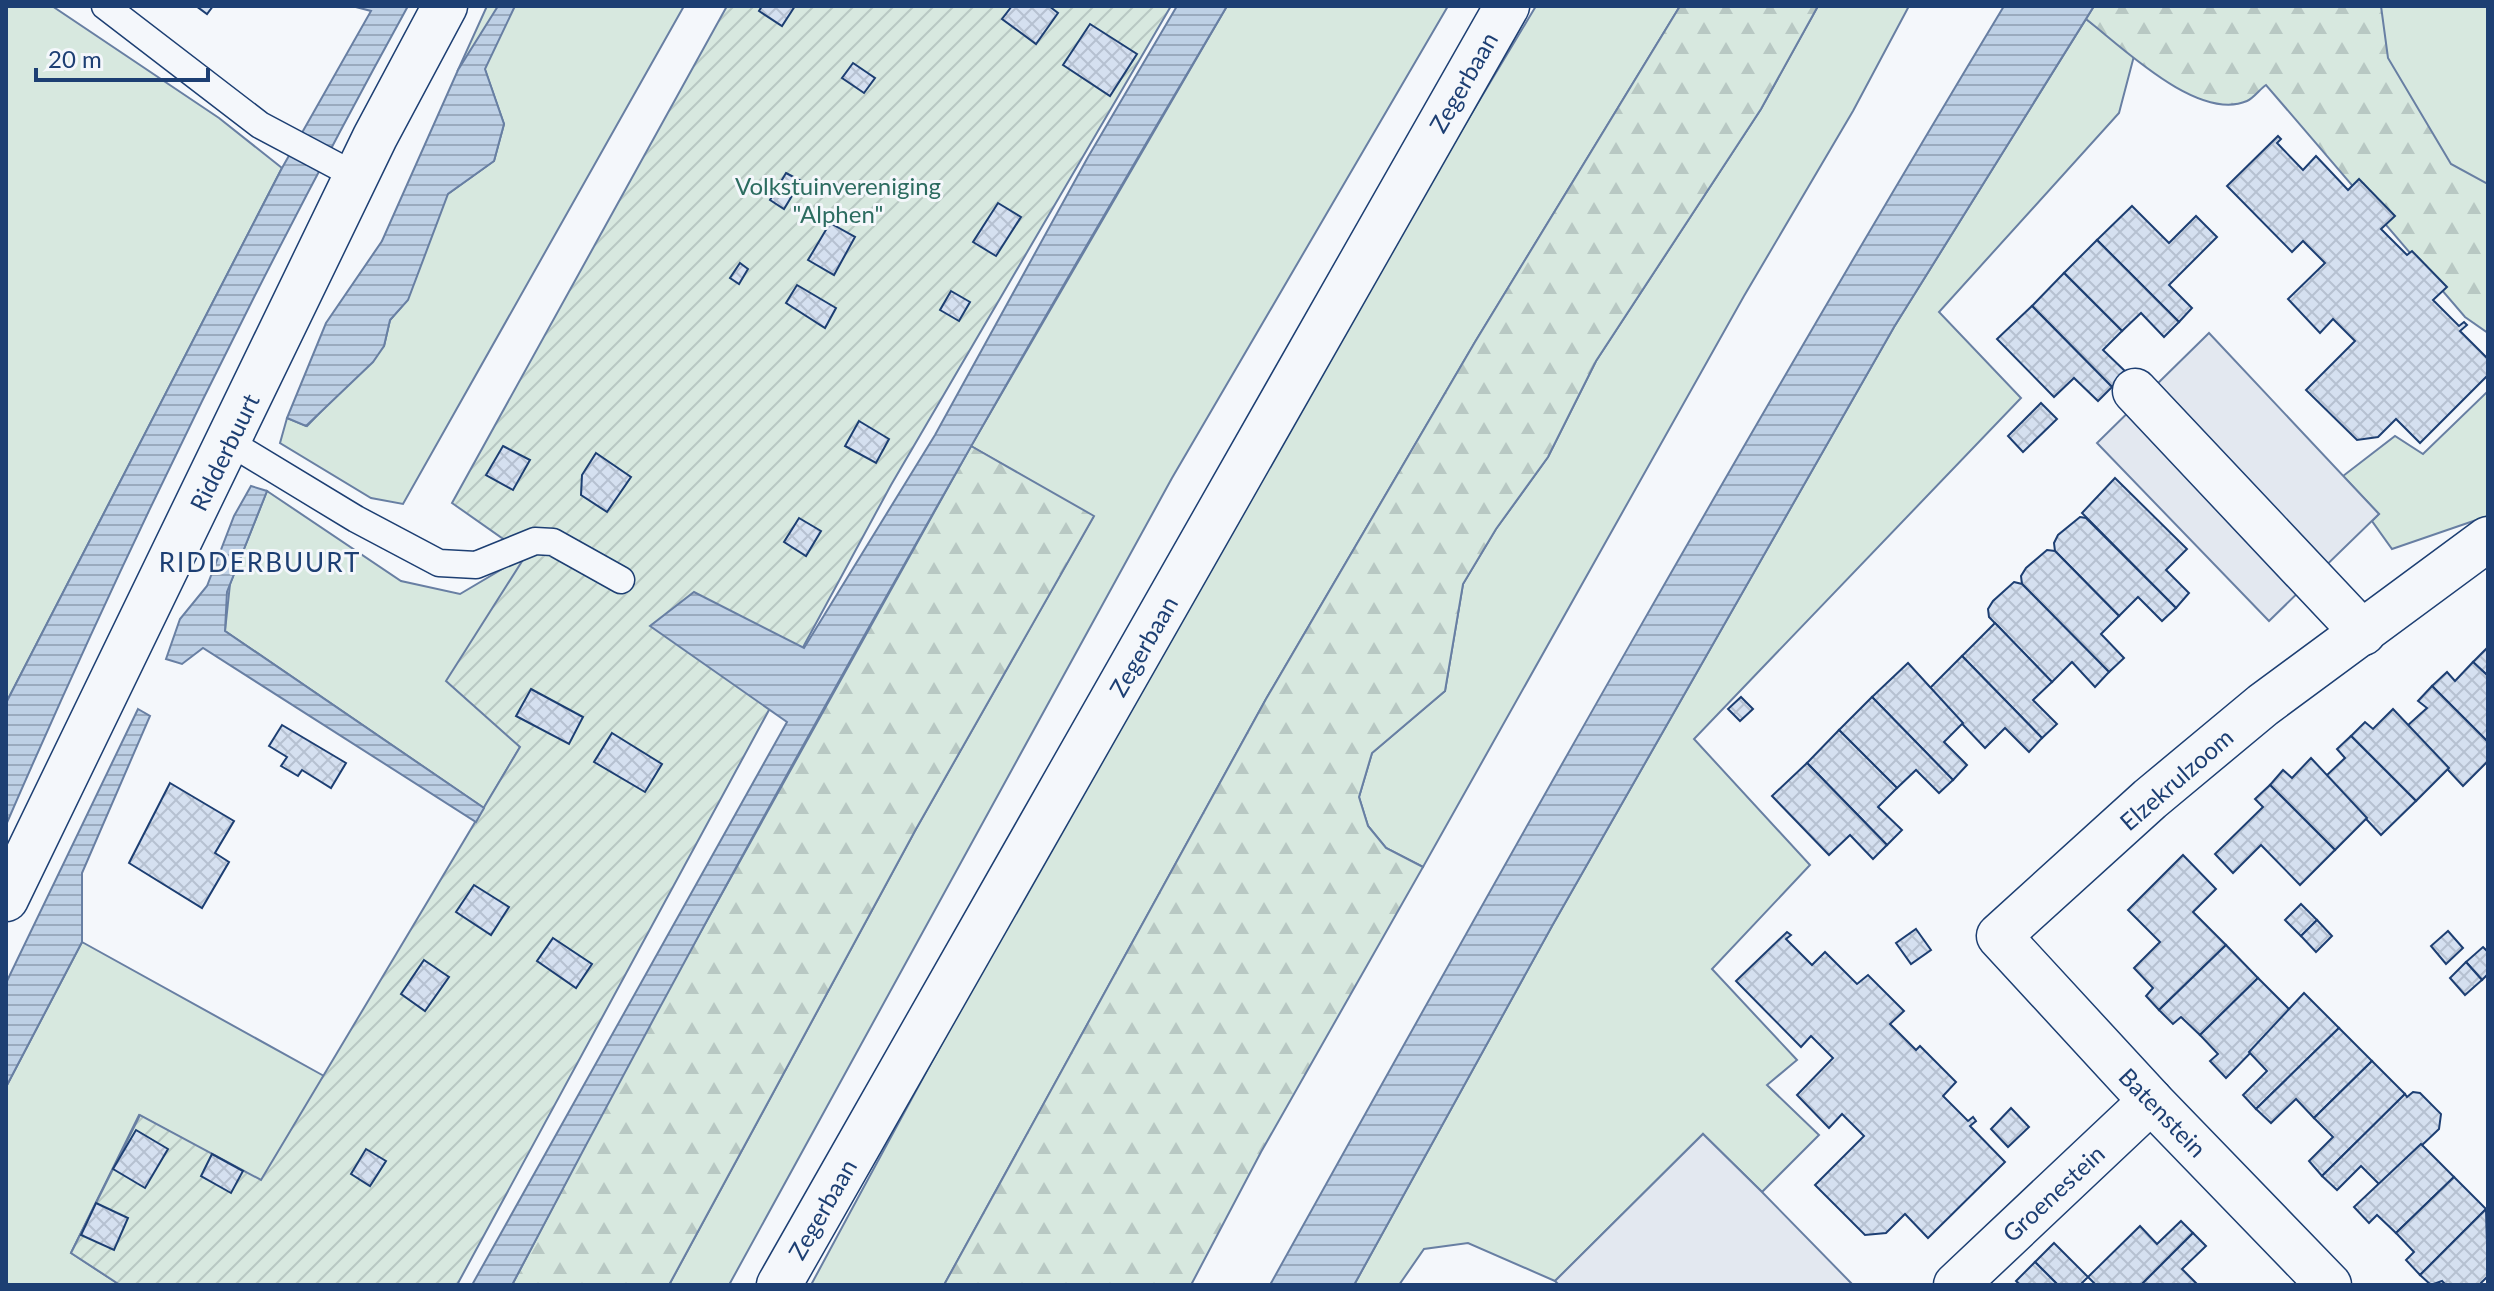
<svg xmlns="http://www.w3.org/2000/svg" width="2494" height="1291" font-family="Lato,sans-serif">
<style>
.green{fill:#d7e8df;stroke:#687fa3;stroke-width:2}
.forest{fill:url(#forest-firs);stroke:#687fa3;stroke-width:2}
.garden{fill:url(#garden-furrows);stroke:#687fa3;stroke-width:2}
.parking{fill:#e3e8f0;stroke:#687fa3;stroke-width:2}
.water{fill:url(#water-rules);stroke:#687fa3;stroke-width:2}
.building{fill:url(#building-cross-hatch);stroke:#1d3f73;stroke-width:2}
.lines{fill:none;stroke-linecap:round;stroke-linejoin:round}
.service-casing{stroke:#1d3f73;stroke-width:29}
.minor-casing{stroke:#1d3f73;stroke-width:47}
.primary-casing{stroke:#1d3f73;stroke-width:47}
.service{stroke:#f4f7fb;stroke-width:26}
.minor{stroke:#f4f7fb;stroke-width:44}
.primary{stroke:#f4f7fb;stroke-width:44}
.labels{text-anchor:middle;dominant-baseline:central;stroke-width:6;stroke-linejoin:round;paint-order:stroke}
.street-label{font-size:24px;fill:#1d3f73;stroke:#f4f7fb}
.park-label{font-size:24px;fill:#2c6c60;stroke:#f4f7fb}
.neighbourhood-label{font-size:26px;letter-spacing:2px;fill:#1d3f73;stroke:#f4f7fb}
</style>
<defs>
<pattern id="forest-firs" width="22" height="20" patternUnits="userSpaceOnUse" patternTransform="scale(2)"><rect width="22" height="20" fill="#d7e8df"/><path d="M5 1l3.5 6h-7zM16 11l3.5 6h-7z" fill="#b8c8c3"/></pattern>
<pattern id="garden-furrows" width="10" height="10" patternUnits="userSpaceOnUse" patternTransform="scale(2)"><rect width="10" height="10" fill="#d7e8df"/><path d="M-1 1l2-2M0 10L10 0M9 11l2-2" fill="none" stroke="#b8c8c3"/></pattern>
<pattern id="water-rules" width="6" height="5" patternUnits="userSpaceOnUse" patternTransform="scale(2)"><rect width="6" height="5" fill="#bed0e5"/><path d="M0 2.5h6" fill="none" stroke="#9aaabe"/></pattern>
<pattern id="building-cross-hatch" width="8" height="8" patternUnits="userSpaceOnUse" patternTransform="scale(2)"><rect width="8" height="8" fill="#d5e0f0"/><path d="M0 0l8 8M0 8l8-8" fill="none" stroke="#b6c1d1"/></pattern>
</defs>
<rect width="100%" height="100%" fill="#f4f7fb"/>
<g class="green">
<polygon points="6,6 52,6 219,118 282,168 6,703"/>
<polygon points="487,6 684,6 403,504 371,498 280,443 287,418 307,426 384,346 390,320 407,300 382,241 494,161 504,124 485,70 458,70"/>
<polygon points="1227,6 1448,6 1172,478 729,1285 669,1285 916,829 1093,517 971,446"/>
<path d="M1536,6h144l-205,336 -209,357 -322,586h-133c232,-432 472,-859 725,-1279z"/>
<polygon points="1818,6 1909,6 1853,111 1744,296 1423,867 1386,848 1368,826 1359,797 1372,753 1445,691 1463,584 1496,529 1548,457 1596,361 1761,109"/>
<polygon points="2198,6 2488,6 2488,317"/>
<polygon points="2086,19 2134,56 2119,113 1939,312 2021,398 1694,739 1810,865 1712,969 1797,1060 1767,1085 1819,1135 1762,1192 1703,1134 1555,1281 1468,1243 1424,1249 1399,1285 1354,1285 1552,926 1894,327"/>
<polygon points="2488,391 2488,516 2392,549 2372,521 2379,514 2343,476 2395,436 2423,454"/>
<polygon points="267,491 401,581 460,594 526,555 520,747 484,808 225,631 230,584"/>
<polygon points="82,942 324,1076 261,1181 139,1115 71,1253 120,1285 6,1285 6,1087"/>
</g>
<g class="forest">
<polygon points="1680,6 1818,6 1761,109 1596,361 1548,457 1496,529 1463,584 1445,691 1372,753 1359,797 1368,826 1386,848 1423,867 1261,1152 1191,1285 944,1285 1266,699 1475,342"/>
<path d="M2094,6h287l7,52 63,106 37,20v149l-23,-16 -199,-232c-6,4 -12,13 -19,16 -49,21 -125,-54 -161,-82z"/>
<polygon points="971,446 1094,516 916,829 669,1285 512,1285 642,1037"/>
</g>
<polygon class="garden" points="727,6 1171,6 891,485 457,1285 120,1285 71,1253 140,1115 261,1180 520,747 446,681 526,555 452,503"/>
<g class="parking">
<polygon points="2209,333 2379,514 2269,621 2097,443"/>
<polygon points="1703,1134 1762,1192 1853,1285 1559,1285 1555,1281"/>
</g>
<g class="water">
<path d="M352,6h56c-147,267 -281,540 -402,819v-122l276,-535 89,-157z"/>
<polygon points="498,6 515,6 485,69 504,124 494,161 448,194 408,300 390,320 384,346 373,362 306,426 287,418 326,323 382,241 458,70"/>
<path d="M1177,6h50c-249,420 -488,847 -715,1279h-40l315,-563 -137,-96 44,-34 110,56 131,-213 153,-278z"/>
<path d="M2004,6h90l-200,321 -342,599 -198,359h-84c239,-430 480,-858 734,-1279z"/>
<polygon points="251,486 267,491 227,592 225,631 484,808 476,822 203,648 182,664 166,659 180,619 207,586 234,516"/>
<polygon points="138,709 150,716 82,873 82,942 6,1087 6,983"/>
</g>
<g class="building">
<polygon points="196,6 213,6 207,14"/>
<polygon points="762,6 795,6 782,26 759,11"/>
<polygon points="1012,6 1049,6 1058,13 1036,44 1002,19"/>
<polygon points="1090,24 1137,54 1110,96 1063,65"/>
<polygon points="853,63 875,78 864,93 842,78"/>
<polygon points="2278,136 2281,139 2277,143 2303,170 2316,156 2348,190 2359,179 2395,216 2381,229 2407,255 2412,251 2447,287 2433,300 2459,326 2464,322 2467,325 2460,331 2488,359 2488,375 2420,443 2396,419 2378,437 2357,440 2306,390 2355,341 2333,319 2320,333 2288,299 2325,263 2303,241 2292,252 2227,186"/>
<polygon points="786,173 801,181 784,209 770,200"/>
<polygon points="998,203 1021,217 996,256 973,242"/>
<polygon points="2132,206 2169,243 2196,216 2217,237 2169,285 2192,308 2179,322 2097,240"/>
<polygon points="830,223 855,237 834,275 808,260"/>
<polygon points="2097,240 2179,322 2164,337 2141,313 2122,331 2064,273"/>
<polygon points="740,263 748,269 739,284 730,278"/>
<polygon points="2064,273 2122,331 2103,350 2127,373 2112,387 2032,306"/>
<polygon points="797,285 836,308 825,328 786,303"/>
<polygon points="951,291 970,302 959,321 940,310"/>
<polygon points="2032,306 2112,387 2098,401 2074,378 2054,397 1997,339"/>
<polygon points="2041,403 2057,419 2023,452 2008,436"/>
<polygon points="859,421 889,439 876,463 845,446"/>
<polygon points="503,446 530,460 513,490 486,475"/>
<polygon points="596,453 631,477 607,512 581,495 582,475"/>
<polygon points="2115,478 2187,549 2166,570 2189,593 2176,608 2082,513"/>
<polygon points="2080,517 2086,518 2176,608 2162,621 2138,597 2119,616 2055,551 2054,543 2058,535"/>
<polygon points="799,518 821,531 806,556 784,542"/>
<polygon points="2047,550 2055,551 2119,616 2101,634 2124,658 2109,672 2022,584 2021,576 2026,568"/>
<polygon points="2014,582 2022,584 2109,672 2095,687 2072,662 2052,682 1989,617 1988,609 1993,601"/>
<polygon points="1995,623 2052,682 2033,700 2057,724 2042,738 1962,656"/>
<polygon points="2488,647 2488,676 2473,662"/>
<polygon points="1962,656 2042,738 2029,752 2005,728 1985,748 1929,689"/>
<polygon points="2473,662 2488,676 2488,742 2432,686 2447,672 2455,681"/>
<polygon points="1908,663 1963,723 1944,742 1967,765 1953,780 1872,697"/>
<polygon points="2432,686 2488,742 2488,761 2463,786 2407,726 2427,708 2418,701"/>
<polygon points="531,689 583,717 569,744 516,716"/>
<polygon points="1741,697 1753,709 1740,721 1728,709"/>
<polygon points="1872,697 1953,780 1939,793 1916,770 1897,788 1839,730"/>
<polygon points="2393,709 2449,768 2416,801 2351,736 2365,722 2373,729"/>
<polygon points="282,725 346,763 331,788 302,770 298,776 281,766 287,757 269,746"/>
<polygon points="1839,730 1897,788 1878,807 1902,830 1887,845 1807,763"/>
<polygon points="612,733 662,764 645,792 594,762"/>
<polygon points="2351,736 2416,801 2381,835 2326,776 2345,758 2337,749"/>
<polygon points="2311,758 2367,818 2335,850 2270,785 2283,770 2292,778"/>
<polygon points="1807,763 1887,845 1873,859 1850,835 1829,855 1772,796"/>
<polygon points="170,783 234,821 215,853 229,862 202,908 129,863"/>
<polygon points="2270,785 2335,850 2300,885 2261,845 2233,873 2215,854 2263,807 2255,799"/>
<polygon points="2183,855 2216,889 2193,912 2226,945 2159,1010 2146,996 2153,988 2134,968 2160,942 2128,910"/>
<polygon points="474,885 509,907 491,935 456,912"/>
<polygon points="2301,904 2317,920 2301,936 2285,920"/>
<polygon points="2317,920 2332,936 2316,952 2301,936"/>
<polygon points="1916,929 1931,950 1911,964 1896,943"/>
<polygon points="2448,931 2463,948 2446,964 2431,946"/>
<polygon points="1787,932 1791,935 1786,939 1812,965 1825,952 1857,984 1868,975 1904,1011 1890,1024 1916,1050 1920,1046 1956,1082 1943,1096 1968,1121 1973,1117 1976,1121 1970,1126 2005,1162 1928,1238 1905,1214 1886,1233 1865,1235 1815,1185 1864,1136 1842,1114 1829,1128 1797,1095 1833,1058 1811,1036 1801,1047 1736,981"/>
<polygon points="553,938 592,964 576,988 537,961"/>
<polygon points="2226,945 2258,978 2200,1035 2181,1017 2173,1024 2159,1010"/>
<polygon points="2483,947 2488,952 2488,974 2482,980 2466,962"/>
<polygon points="424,960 449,977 425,1011 401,994"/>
<polygon points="2466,962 2482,980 2465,995 2450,978"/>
<polygon points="2258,978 2291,1011 2226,1078 2210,1061 2218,1054 2200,1035"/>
<polygon points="2304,993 2339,1028 2256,1109 2243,1095 2267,1071 2249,1052"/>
<polygon points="2339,1028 2372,1061 2314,1118 2296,1099 2271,1123 2256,1109"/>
<polygon points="2372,1061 2405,1094 2322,1176 2309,1161 2333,1137 2314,1118"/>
<polygon points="2413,1092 2420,1093 2441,1114 2439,1129 2380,1185 2361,1166 2337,1190 2322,1176 2405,1094 2407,1097"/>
<polygon points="2011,1108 2029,1127 2008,1147 1991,1129"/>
<polygon points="136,1130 168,1149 145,1188 113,1169"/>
<polygon points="2421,1144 2454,1177 2396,1233 2377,1215 2369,1223 2354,1207"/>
<polygon points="366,1149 386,1161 370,1186 351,1174"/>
<polygon points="212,1154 243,1171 231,1193 201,1176"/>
<polygon points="2454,1177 2486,1209 2420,1275 2406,1260 2414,1252 2396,1233"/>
<polygon points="96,1203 128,1218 114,1250 81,1235"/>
<polygon points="2486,1209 2488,1276 2479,1285 2446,1285 2442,1281 2431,1285 2420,1275"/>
<polygon points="2181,1221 2193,1233 2141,1285 2096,1285 2088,1277 2140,1226 2157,1244"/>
<polygon points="2193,1233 2206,1246 2182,1269 2198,1285 2141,1285"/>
<polygon points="2054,1243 2088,1277 2080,1285 2058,1285 2035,1262"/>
<polygon points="2035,1262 2058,1285 2020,1285 2016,1281"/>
</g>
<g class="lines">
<g class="service-casing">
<g id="service">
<polyline points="105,6 260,125 356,176"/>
<polyline points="229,442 356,519 439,563 476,565 535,541 553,542 621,580"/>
</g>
</g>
<g class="minor-casing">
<g id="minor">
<polyline points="2135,391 2363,633"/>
<polyline points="6,899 375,137 445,6"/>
<polyline points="1956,1285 2151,1101"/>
<polyline points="2329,1285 2151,1101 1999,936 2150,799 2263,705 2488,539"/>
</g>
</g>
<g class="primary-casing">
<polyline id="primary" points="779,1285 1507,6"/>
</g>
<use href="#service" class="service"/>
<use href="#minor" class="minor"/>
<use href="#primary" class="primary"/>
</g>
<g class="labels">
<g class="street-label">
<text transform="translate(1463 82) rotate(-60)">Zegerbaan</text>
<text transform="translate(224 452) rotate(-64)">Ridderbuurt</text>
<text transform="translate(1143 646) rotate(-60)">Zegerbaan</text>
<text transform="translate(2176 779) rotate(-41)">Elzekrulzoom</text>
<text transform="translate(2163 1112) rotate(46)">Batenstein</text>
<text transform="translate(2053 1193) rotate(-43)">Groenestein</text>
<text transform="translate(822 1209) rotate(-60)">Zegerbaan</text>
</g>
<g class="park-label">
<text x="838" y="185">Volkstuinvereniging<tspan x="838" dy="28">"Alphen"</tspan></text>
</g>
<g class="neighbourhood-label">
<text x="260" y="562">RIDDERBUURT</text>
</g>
</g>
<rect width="2494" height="1291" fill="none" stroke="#1d3f73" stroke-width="16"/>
<path d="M36 68v12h172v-12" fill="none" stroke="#1d3f73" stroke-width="4"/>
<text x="48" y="68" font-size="24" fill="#1d3f73" stroke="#f4f7fb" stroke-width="6" paint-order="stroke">20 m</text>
</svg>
